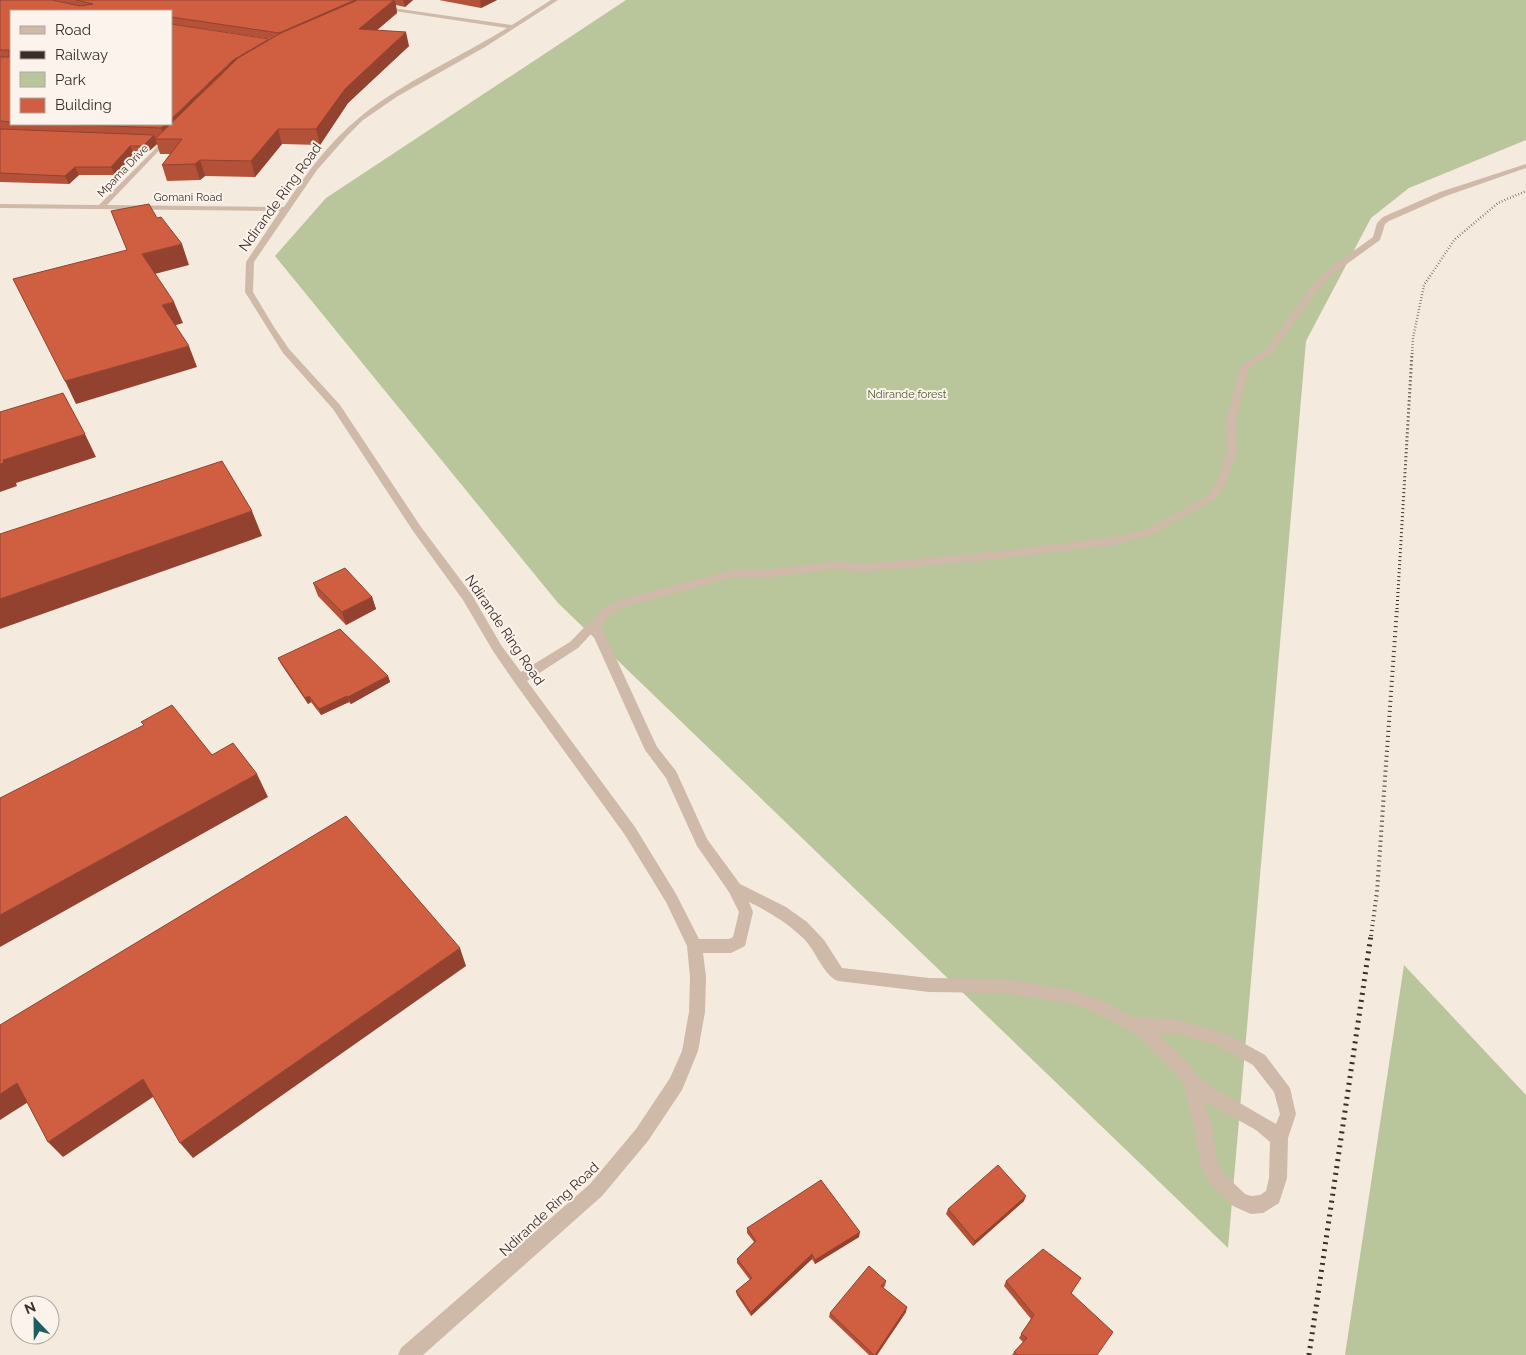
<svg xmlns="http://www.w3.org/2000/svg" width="1526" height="1355" font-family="Raleway,sans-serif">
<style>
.green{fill:#b9c69c}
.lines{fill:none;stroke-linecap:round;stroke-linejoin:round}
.minor{fill:#cfb9a9;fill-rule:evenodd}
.rail-far3{stroke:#3b2e29;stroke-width:2.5;stroke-dasharray:0.5 2.5;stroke-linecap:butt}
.rail-far2{stroke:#3b2e29;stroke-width:3;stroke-dasharray:1 3;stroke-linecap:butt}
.rail-far1{stroke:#3b2e29;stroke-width:4;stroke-dasharray:1 4;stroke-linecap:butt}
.rail{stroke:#3b2e29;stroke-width:5;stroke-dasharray:2 5;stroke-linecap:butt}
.wall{fill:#b35238;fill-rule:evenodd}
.shaded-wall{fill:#92422e}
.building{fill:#d05f41;stroke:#92422e}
.labels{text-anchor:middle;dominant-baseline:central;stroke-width:4;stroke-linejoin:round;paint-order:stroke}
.far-street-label{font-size:11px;fill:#3b2e29;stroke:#fcf4ec}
.far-park-label{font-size:11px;fill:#4b5c2b;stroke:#fcf4ec}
.street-label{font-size:14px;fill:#3b2e29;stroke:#fcf4ec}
</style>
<rect width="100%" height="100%" fill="#f5eade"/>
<g class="green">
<polygon points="626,0 1526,0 1526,140 1409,188 1371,218 1306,341 1228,1248 558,603 275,256 326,198"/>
<polygon points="1404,965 1526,1095 1526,1355 1345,1355"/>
</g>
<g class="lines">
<path class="minor" d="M551,0h7l-73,47 -87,49 -35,24 -16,16 -30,34 -63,92 -1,30 21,35 15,22 51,56 81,122 51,68 29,50 20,27 49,-30 34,-35 12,-6 119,-32 27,1 76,-9 22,3 129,-12 124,-15 32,-7 64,-35 11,-22 7,-22 -2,-27 15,-57 26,-18 43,-60 18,-19 46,-33 4,-14 6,-6 57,-25 86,-28v4l-80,28 -57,25 -4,3 -5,16 -47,34 -18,19 -43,60 -23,15 -14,56 2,27 -7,22 -12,24 -66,38 -39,10 -124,15 -129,12 -22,-3 -76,9 -27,-1 -111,30c-10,5 -19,9 -22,21l55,119 19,24 31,68 33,45 46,23 21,15 17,18 18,28 87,10 75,1 68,11 34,12 27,15 43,2 51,15 38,21 25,33 6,26 -8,24 -1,40 -8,25 -16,10 -12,1 -18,-8 -23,-22 -10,-20 -6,-38 -11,-43 -8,-10 -37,-37 -43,-24 -23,-8 -68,-11 -75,-1 -91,-11c-15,-6 -22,-30 -34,-42 -16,-16 -35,-27 -55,-37l4,10 -8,34 -14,7h-28l3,24 -1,35 -7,39 -16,39 -34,51 -46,55 -179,159h-25l3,-7 189,-164 46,-55 34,-51 12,-27 7,-39 1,-35 -3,-31 -21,-44 -41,-67 -110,-152 -22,-32 -30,-51 -50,-69 -80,-122 -50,-56 -38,-61 1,-30 34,-51 -280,-3v-4l99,1 70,-70 3,2 -1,1 -64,67 177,2c22,-33 45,-65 76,-90 43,-35 100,-60 147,-89l-126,-19 -2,-3 133,19zM592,633l53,117 21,28 31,68 32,46 10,20 -6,25 -4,2h-30l-23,-45 -41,-67 -108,-146 51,-33zM1157,1033h19l41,12 36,20 21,27 6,22 -4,10 -62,-36 -18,-14 -9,-13zM1204,1101l52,29 14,12 -1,36 -3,13 -6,4 -9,1 -6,-2 -23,-22 -5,-10 -5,-36z"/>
<polyline class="rail-far3" points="1412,354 1413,338 1424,285 1454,240 1498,203 1526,191"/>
<polyline class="rail-far2" points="1397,609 1412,353"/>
<polyline class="rail-far1" points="1371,936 1377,892 1397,608"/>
<polyline class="rail" points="1309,1355 1371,935"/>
</g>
<g class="wall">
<path d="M0,0h356l1,1 1,-1h-1h56l-8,7 -9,-2 1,8 -20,17 32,16 -61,57 -28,42 -38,-1 -27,33 -50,-1 -5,4 -33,1 -5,-16 8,-11h-10l-3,-10 -11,10h-12l-19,21h-36l-10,9 -69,-2zM11,11h160v13l100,15 -2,1v-1l-98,85h-160z"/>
<polygon points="439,0 497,0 481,8"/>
<polygon points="313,583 372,597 376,609 346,625 318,596"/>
<polygon points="278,658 388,676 390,682 351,704 349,702 321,715 311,702 308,704 281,664"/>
<polygon points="1024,1201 973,1246 946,1214 948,1209"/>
<polygon points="747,1228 859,1237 815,1264 812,1259 751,1316 737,1295 736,1291 750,1280 737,1263 737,1259 754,1242 747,1233"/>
<polygon points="886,1281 885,1286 883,1288 906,1312 877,1355 869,1355 829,1317 830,1313"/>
<polygon points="1006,1281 1078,1282 1071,1293 1097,1355 1012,1355 1014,1352 1023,1342 1019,1338 1031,1319 1004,1286"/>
</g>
<g class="shaded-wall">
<polygon points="355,0 356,0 358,7 281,40 279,33"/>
<polygon points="395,0 397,13 362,43 359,29"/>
<polygon points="403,0 413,0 405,7"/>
<polygon points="482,0 497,0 481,8 480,1"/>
<polygon points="406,32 409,46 348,103 320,145 316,129 345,89"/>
<polygon points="269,39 271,46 164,136 161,128 166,124 171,124 171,119 233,60"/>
<polygon points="278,129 282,144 255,177 251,161"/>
<polygon points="154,135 157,144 146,154 143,146"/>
<polygon points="130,146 134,154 115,175 111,167"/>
<polygon points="200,160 205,176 200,180 195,164"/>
<polygon points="75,167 79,175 69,184 65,176"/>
<polygon points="182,244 189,265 151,275 142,254"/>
<polygon points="174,302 183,323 170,327 162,305"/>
<polygon points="189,346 197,367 76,404 65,381"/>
<polygon points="85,434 96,457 16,483 17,486 0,492 0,464 3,460"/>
<polygon points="252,511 262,536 0,629 0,599"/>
<polygon points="372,597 376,609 346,625 342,612"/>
<polygon points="388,676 390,682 351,704 348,697"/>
<polygon points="309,696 311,702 308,704 305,698"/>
<polygon points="347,696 349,702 321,715 319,709"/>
<polygon points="257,774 268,797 0,947 0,915"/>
<polygon points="460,948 466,966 193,1158 180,1143"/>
<polygon points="143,1079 156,1095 63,1157 48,1142"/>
<polygon points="17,1083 33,1099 0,1120 0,1094"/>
<polygon points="1026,1196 1024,1201 973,1246 975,1241"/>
<polygon points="860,1232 859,1237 815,1264 815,1260"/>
<polygon points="812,1254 812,1259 751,1316 751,1312"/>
<polygon points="907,1307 906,1312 877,1355 875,1355"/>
</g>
<g class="building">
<polygon points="0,0 52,0 80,6 93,4 76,0 355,0 279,33 171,17 171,11 11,11 11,122 0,121 0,57 9,57 9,50 0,50"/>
<polygon points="358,0 394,0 359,29 406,32 345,89 316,129 278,129 251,161 200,160 195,164 162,165 182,139 155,139 238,58 281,33"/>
<polygon points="171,24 269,39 233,60 171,119"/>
<polygon points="62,124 166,124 161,128"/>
<polygon points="0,129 154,135 143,146 130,146 111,167 75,167 65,176 0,173"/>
<polygon points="149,204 157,218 161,217 182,244 142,254 174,302 162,305 189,346 65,381 13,279 127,250 111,211"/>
<polygon points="63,393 85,434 3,460 4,463 0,464 0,412"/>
<polygon points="222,461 252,511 0,599 0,534"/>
<polygon points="345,568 372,597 342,612 313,583"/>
<polygon points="340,629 388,676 348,697 347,696 319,709 309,696 305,698 278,658"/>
<polygon points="172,705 212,755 233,743 257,774 0,915 0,798 144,725 141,722"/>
<polygon points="346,816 460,948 180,1143 143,1079 48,1142 17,1083 0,1094 0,1025"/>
<polygon points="998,1165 1026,1196 975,1241 948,1209"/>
<polygon points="821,1180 860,1232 815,1260 812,1254 751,1312 736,1291 752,1278 737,1259 756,1241 747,1228"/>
<polygon points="1043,1249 1081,1278 1071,1293 1113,1332 1097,1355 1018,1355 1014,1352 1027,1338 1021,1334 1034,1315 1006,1281"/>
<polygon points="869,1266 886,1281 881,1286 907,1307 875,1355 874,1355 830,1313"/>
</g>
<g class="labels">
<g class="far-street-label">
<text transform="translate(123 171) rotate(-46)">Mpama Drive</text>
<text x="188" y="197">Gomani Road</text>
</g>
<g class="far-park-label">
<text x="907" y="394">Ndirande forest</text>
</g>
<g class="street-label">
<text transform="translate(280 197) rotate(-54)">Ndirande Ring Road</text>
<text transform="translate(505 630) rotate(56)">Ndirande Ring Road</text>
<text transform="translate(549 1209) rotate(-43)">Ndirande Ring Road</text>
</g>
</g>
<rect x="10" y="10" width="162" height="115" fill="#fcf4ec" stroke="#afa59e"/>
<rect x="20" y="26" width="25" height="8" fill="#cfb9a9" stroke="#afa59e"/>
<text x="55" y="35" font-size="15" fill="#3b2e29">Road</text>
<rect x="20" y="51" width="25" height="8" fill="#3b2e29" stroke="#afa59e"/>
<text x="55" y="60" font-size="15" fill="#3b2e29">Railway</text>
<rect x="20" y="72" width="25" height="15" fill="#b9c69c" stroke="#afa59e"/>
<text x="55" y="85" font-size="15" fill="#3b2e29">Park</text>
<rect x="20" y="98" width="25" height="15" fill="#d05f41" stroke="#afa59e"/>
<text x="55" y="110" font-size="15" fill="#3b2e29">Building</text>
<g transform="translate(35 1320) rotate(338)"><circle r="24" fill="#fcf4ec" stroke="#afa59e"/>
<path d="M0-4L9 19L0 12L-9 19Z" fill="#1a5e61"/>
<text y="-8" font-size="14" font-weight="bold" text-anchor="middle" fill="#3b2e29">N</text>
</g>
</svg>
